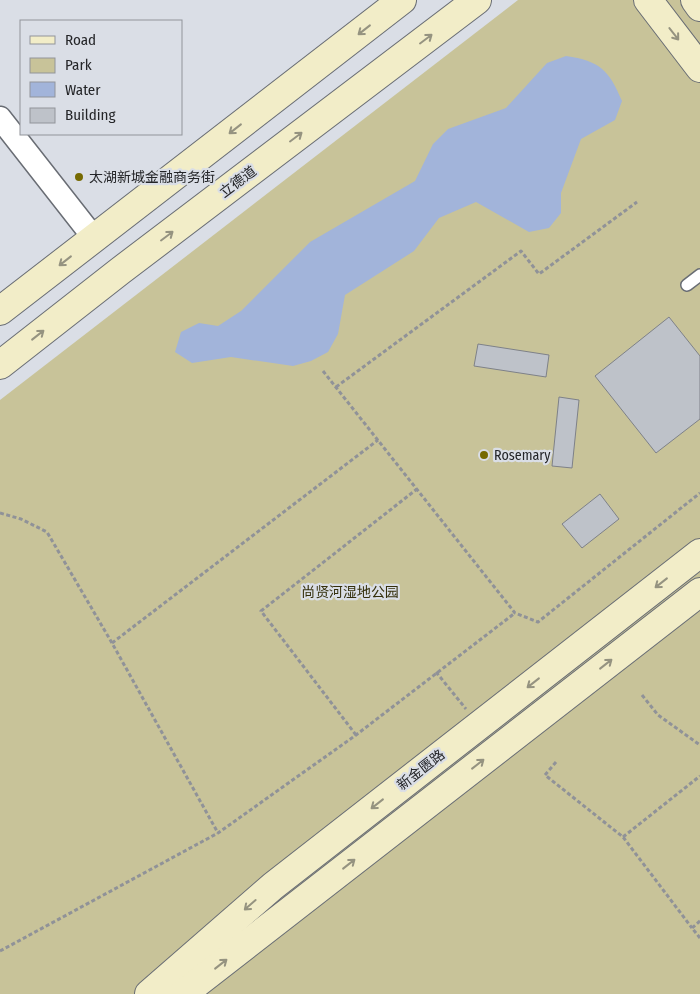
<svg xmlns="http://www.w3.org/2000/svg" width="700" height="994" font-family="'Fira Sans Condensed','Noto Sans SC',sans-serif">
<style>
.green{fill:#c8c399}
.water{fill:#a2b4da}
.building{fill:#bec2c9;stroke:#7e8188}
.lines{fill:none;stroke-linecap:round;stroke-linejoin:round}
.lane-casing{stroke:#696d74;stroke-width:14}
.street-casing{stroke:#696d74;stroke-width:25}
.secondary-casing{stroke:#696d74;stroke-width:30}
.path{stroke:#909298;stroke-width:3;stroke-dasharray:4 2.5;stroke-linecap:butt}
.lane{stroke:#fff;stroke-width:11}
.street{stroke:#fff;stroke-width:22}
.secondary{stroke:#f2edc8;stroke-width:28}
.oneway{stroke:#959380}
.poi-dot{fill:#766a02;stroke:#dadee6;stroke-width:2}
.labels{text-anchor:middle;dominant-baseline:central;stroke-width:4.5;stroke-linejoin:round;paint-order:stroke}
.poi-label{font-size:14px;fill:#242528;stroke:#dadee6;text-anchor:start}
.street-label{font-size:14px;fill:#242528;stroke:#dadee6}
.park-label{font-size:14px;fill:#342f0b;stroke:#dadee6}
</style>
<rect width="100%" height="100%" fill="#dadee6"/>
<polygon class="green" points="518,0 700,0 700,994 0,994 0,400"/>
<path class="water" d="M566,56c34,5 43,14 56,45l-7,19 -34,19 -20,54v20l-12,15 -20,4 -53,-30 -37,16 -25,33 -69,44 -7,39 -10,18 -17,9 -18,5 -62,-9 -39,6 -17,-11 6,-20 18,-9 19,3 23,-15 69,-69 105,-61 18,-37 15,-15 58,-21 41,-45z"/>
<g class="building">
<polygon points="669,317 700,356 700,419 656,453 595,376"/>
<polygon points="478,344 549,355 546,377 474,366"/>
<polygon points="559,397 579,400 572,468 552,466"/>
<polygon points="600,494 619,519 582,548 562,524"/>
</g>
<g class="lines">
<g class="lane-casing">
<polyline id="lane" points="687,285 700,275"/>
</g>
<g class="street-casing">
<polyline id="street" points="0,118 94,238"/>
</g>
<g class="secondary-casing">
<g id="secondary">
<polyline points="648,0 700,68"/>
<polyline points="695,0 700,7"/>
<polyline points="0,311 402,0"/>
<polyline points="0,365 120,271 477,0"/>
<polyline points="149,994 273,886 700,553"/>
<polyline points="183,994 700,592"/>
</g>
</g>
<g class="path">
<polyline points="323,371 515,613 538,622 700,493"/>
<polyline points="336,387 521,251 539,274 637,202"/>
<polyline points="0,513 21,519 47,532 112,643 218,833"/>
<polyline points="112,643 378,440"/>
<polyline points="436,672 466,709"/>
<polyline points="642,695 658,715 700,745"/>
<polyline points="356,735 261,611 417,489"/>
<polyline points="556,762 545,775 623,837 692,928"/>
<polyline points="623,837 700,776"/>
<polyline points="700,921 692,928 700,938"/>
<polyline points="0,951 218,833 356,735 515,613"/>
</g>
<use href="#lane" class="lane"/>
<use href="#street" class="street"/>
<use href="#secondary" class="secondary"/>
</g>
<defs><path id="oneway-shaft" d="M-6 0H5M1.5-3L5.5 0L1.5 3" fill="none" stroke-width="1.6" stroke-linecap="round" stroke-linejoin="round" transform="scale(1.25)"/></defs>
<g class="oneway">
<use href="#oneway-shaft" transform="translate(364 30) rotate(142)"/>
<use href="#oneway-shaft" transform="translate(674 34) rotate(52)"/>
<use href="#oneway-shaft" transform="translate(426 39) rotate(-37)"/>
<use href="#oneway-shaft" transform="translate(235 129) rotate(142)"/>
<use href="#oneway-shaft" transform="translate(296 137) rotate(-37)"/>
<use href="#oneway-shaft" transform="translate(167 236) rotate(-37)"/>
<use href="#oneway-shaft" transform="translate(65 261) rotate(142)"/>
<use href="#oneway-shaft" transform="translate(38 335) rotate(-38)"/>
<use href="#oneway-shaft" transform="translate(661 583) rotate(142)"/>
<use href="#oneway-shaft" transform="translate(606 664) rotate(-38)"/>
<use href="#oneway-shaft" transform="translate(533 683) rotate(142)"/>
<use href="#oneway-shaft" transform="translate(478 764) rotate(-38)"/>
<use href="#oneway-shaft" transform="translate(377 804) rotate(142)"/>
<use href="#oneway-shaft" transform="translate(349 864) rotate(-38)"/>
<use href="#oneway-shaft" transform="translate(250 905) rotate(139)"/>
<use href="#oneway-shaft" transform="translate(221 964) rotate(-38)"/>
</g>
<g class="poi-dot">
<circle cx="79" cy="177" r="5"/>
<circle cx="484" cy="455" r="5"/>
</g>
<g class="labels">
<g class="poi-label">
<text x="89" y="177">太湖新城金融商务街</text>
<text x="494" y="455">Rosemary</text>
</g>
<g class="street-label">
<text transform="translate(238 182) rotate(-37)">立德道</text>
<text transform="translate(421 770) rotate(-38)">新金匮路</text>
</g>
<g class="park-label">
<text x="350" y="592">尚贤河湿地公园</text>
</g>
</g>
<rect x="20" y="20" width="162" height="115" fill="#dadee6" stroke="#91949a"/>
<rect x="30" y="36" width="25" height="8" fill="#f2edc8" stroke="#91949a"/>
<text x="65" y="45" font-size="15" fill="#242528">Road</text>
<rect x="30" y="58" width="25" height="15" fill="#c8c399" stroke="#91949a"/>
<text x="65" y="70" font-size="15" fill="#242528">Park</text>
<rect x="30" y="82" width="25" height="15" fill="#a2b4da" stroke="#91949a"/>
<text x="65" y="95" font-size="15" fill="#242528">Water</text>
<rect x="30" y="108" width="25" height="15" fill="#bec2c9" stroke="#91949a"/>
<text x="65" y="120" font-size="15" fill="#242528">Building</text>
</svg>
